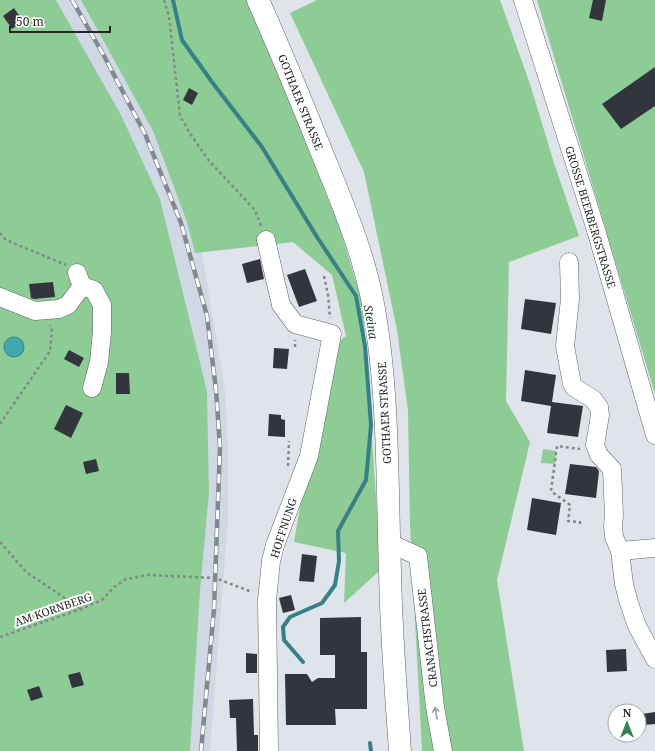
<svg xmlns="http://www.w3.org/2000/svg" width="655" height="751" font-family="'Noto Serif',serif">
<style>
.built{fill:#d0d8e6}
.green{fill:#8dcc95}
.water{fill:#3fa9ae;stroke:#378186}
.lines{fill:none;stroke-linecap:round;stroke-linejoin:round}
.stream{stroke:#378186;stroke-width:4}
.building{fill:#32353b}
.minor-casing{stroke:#5f6369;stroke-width:19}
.major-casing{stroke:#5f6369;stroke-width:23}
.path{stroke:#84878c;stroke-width:2.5;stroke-dasharray:3 3;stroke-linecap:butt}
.minor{stroke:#fff;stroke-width:18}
.major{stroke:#fff;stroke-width:22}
.rail-casing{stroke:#84888c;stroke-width:4.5}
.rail{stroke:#fff;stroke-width:3;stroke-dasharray:9;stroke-linecap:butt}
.oneway{stroke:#9c9d9e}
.labels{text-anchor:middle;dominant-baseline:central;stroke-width:4;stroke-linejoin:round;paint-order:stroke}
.street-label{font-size:11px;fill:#232527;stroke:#fff}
.water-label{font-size:12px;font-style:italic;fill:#1f3738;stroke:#fff}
</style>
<rect width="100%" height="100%" fill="#dfe4eb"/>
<polygon class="built" points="56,0 81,0 153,131 187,222 195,252 202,253 225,390 228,449 228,520 210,751 190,751 200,591 209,493 207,391 160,199 121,115"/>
<g class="green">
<polygon points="0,0 56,0 121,115 160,199 207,391 209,493 200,591 190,751 0,751"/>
<polygon points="81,0 247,0 326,183 363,305 379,542 380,572 378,572 344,603 346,553 294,542 327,351 346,336 332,275 293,242 195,253 187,222 153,131"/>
<polygon points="317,0 500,0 530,84 554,163 579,236 509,262 506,401 530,442 497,580 524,751 422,751 410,526 408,411 397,330 364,172 290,13"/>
<polygon points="537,0 655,0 655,394"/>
<polygon points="543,449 556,451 555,464 541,463"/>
</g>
<circle class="water" cx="14" cy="347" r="10"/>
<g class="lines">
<g class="stream">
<polyline points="173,0 182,40 212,82 262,147 317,237 356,296 365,346 371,425 366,480 338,531 339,561 335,585 322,603 290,617 283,627 284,640 303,662"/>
<polyline points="370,743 371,751"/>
</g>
</g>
<g class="building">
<polygon points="593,0 606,0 602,21 589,18"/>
<polygon points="14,8 23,21 12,29 3,16"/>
<polygon points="655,67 655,106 621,129 602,104"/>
<polygon points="189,88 198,93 192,105 183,100"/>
<polygon points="260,259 264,279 247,283 242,264"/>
<polygon points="305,269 317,301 299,307 287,275"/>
<polygon points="53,282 55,297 34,299 31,298 29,284"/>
<polygon points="525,299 556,303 551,334 521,329"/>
<polygon points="274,348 289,349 287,369 273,368"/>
<polygon points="69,350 84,358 79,367 64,359"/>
<polygon points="525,370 556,375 552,402 583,406 578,437 547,433 551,406 521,401"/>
<polygon points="116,373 129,373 130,394 116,394"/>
<polygon points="66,405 83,413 71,438 54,429"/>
<polygon points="269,414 281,415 281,419 285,420 285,437 268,436"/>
<polygon points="96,459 99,471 86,474 83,462"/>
<polygon points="570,464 596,467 599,471 596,498 565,494"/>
<polygon points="532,498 561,503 556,535 527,530"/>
<polygon points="302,554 317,556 314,582 299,581"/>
<polygon points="291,595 295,610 283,613 279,598"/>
<polygon points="361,617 361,652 367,652 367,709 335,709 336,725 286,725 285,674 307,674 312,682 318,678 335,678 335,655 320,655 320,618"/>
<polygon points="626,649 627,671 607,672 606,650"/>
<polygon points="246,653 257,654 257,673 246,673"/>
<polygon points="80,672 84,685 72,688 68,675"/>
<polygon points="39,686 43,697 31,701 27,690"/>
<polygon points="253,699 254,735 258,735 258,751 237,751 236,718 230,718 229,700"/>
<polygon points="655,712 655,724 644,725 642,714"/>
</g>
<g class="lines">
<g class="minor-casing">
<g id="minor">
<polyline points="523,0 596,230 655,435"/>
<polyline points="266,240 281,305 295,324 332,334 309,456 275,545 271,561 267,600 269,751"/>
<polyline points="569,262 570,299 565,346 572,384 575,388 593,399 599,407 600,415 595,445 599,455 612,469 614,515 613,526 614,537 620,551 624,584 629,603 637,626 655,659"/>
<polyline points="82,286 94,290 102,305 102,332 99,362 92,388"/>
<polyline points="0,297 35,311 59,309 68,305 82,286 77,273"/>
<polyline points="389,543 418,556 435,707 443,751"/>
<polyline points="620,551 655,548"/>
</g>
</g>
<g class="major-casing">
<path id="major" d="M258,0c23,52 45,105 66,158 20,49 41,99 50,151 15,86 13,176 16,263 1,60 6,120 10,179"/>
</g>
<g class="path">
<polyline points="164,0 169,16 180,116 191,135 210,162 255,210 261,226"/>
<polyline points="0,233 6,240 66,265"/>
<polyline points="324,276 328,295 330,318"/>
<polyline points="295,347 295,340"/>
<polyline points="0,424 50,351 52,328 50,325"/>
<polyline points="288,466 289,441"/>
<polyline points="580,524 580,522 568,521 570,505 551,491 557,446 580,449"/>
<polyline points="0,542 26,572 81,609"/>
<polyline points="0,637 81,609 102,600 114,587 126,579 148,575 215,578 252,592"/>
</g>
<use href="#minor" class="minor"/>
<use href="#major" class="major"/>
<g class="rail-casing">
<polyline id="rail" points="72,0 103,54 145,134 181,223 207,316 216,390 220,447 214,609 201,751"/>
</g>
<use href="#rail" class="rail"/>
</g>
<defs><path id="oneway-shaft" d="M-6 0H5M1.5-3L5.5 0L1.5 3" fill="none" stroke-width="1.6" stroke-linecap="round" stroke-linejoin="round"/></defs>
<use class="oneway" href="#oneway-shaft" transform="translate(436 713) rotate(-100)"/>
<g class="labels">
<g class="street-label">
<text transform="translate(301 102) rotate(68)">GOTHAER STRASSE</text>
<text transform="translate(591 217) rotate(73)">GROSSE BEERBERGSTRASSE</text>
<text transform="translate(384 413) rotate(-93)">GOTHAER STRASSE</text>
<text transform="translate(283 528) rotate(-72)">HOFFNUNG</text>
<text transform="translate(53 609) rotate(-19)">AM KORNBERG</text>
<text transform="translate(427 638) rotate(-97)">CRANACHSTRASSE</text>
</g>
<g class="water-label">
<text transform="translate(371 322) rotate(80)">Steina</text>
</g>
</g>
<g transform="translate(627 723)"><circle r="19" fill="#ffffff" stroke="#a7a8a9"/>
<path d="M0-3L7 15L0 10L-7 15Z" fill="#308050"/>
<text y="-6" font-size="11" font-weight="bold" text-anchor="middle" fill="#232527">N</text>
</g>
<path d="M10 26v6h100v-6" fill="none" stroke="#232527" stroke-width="2"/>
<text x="16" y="26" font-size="12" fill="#232527" stroke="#ffffff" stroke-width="3" paint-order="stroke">50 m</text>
</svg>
